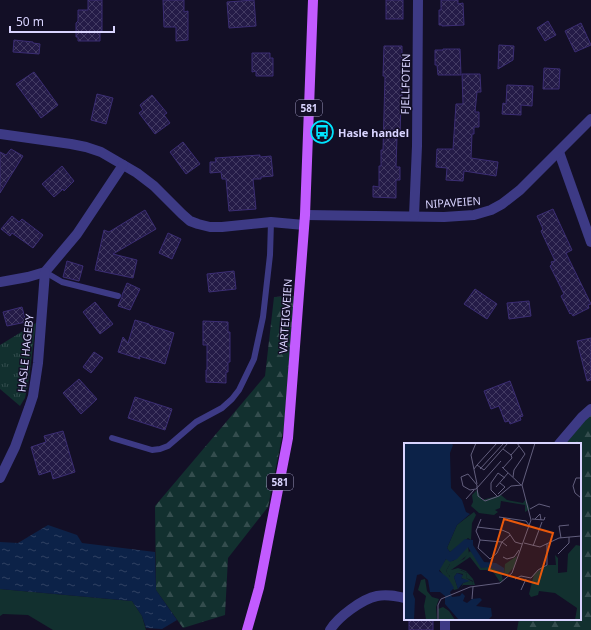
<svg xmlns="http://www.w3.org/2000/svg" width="591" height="630" font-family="'Noto Sans',sans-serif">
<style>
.grass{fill:#12302f}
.forest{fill:url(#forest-firs)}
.park{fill:url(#park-tufts)}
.water{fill:url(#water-ripples)}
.building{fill:url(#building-cross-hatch);stroke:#3b2d73}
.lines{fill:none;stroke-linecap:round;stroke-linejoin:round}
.service{stroke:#3d3a85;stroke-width:6}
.minor{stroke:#3d3a85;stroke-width:10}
.primary{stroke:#c25bff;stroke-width:10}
.labels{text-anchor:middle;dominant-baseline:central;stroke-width:3;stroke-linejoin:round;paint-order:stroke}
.shield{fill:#130f26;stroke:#9e99be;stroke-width:1}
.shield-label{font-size:10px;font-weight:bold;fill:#d9d4ff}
.street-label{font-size:11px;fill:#d9d4ff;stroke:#130f26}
.poi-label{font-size:11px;font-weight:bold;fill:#d9d4ff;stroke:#130f26;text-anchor:start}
.inset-road{fill:none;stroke:#625e7d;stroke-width:1}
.view{fill:#e8590c;fill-opacity:0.15;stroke:#e8590c;stroke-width:2}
.inset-edge{fill:none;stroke:#d9d4ff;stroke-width:2}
</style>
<defs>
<pattern id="forest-firs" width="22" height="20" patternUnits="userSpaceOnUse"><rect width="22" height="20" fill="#12302f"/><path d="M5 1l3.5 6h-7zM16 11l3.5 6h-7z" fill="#344d4e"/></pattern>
<pattern id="park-tufts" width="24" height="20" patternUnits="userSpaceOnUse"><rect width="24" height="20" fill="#12302f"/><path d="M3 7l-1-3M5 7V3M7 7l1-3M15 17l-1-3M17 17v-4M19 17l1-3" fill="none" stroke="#344d4e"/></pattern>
<pattern id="water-ripples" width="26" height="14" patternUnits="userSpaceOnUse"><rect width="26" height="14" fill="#0c2248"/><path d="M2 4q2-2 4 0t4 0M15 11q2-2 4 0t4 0" fill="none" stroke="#2f4163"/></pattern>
<pattern id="building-cross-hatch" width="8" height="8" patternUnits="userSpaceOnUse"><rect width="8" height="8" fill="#241b47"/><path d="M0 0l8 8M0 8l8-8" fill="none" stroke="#433b63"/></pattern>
</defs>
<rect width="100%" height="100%" fill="#130f26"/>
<polygon class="grass" points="0,589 132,601 142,616 146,630 53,630 28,615 3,614 0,616"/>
<g class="forest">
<polygon points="294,296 284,427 268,507 228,558 225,615 183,628 156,590 155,506 265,376 274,297"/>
<polygon points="591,409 591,630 517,630 519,619 580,619 580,444 559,444"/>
</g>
<polygon class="park" points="36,323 28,385 25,398 20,406 0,389 0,345"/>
<polygon class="water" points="48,525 77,535 82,543 155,552 156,590 177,620 162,629 146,628 142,616 132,601 0,589 0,542 18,543"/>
<g class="building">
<polygon points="88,0 102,0 102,31 100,31 100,41 78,41 78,37 76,37 76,23 78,21 78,10 88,10"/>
<polygon points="163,0 184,0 184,12 188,11 188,40 176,41 176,27 164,27"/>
<polygon points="254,0 256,26 229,28 227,2"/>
<rect x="386" y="0" width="17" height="19"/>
<polygon points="441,0 458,0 458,4 463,3 464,25 442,26 442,25 439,25 439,10 441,10"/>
<polygon points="548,21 556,35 545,41 537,28"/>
<polygon points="581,23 591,45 575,52 565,31"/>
<polygon points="14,40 33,42 33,43 40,44 39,54 13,52"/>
<polygon points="499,45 514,46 513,60 498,69"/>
<polygon points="384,46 402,46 402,101 401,101 400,137 397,137 396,167 400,167 400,180 396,180 396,198 373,197 373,186 379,187 379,166 381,166 381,150 383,150 385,76 383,76"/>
<polygon points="443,49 460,49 461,75 438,75 437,65 435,65 435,50 443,50"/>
<polygon points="252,53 270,53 270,58 273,58 273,76 256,76 256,71 252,72"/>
<polygon points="544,68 560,69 559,89 543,89"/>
<polygon points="34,72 58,105 41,118 16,84"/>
<polygon points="462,74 480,74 481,92 477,92 475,112 479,112 479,127 474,127 474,134 472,134 471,158 498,162 496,176 464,171 463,181 446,180 447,168 436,167 437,149 453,149 456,104 463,104"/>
<polygon points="507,85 533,86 532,106 521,105 521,115 502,114 503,103 506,104"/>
<polygon points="97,94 113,98 106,124 91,120"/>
<polygon points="152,95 167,113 164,115 170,123 155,134 139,113 143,110 140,105"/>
<polygon points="183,142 200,164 186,174 170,152"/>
<polygon points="11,149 23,156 0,193 0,152 6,155"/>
<polygon points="260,155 260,157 271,156 273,176 261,177 261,179 253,179 256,209 229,211 226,179 222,179 221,172 210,173 210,162 216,162 215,158"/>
<polygon points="62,166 74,181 64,191 63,189 54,197 42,184"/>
<polygon points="553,209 572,250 566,253 591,304 588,305 589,308 573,316 571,313 570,314 561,296 564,294 550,266 552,264 551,262 555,261 541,231 543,229 537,216"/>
<polygon points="145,210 156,229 113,254 137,260 133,278 95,270 104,230 109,232"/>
<polygon points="12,216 19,222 22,219 43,235 33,248 12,233 10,236 1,229"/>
<polygon points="168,233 181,239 172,259 159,253"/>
<polygon points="67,261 83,266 79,281 63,277"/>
<polygon points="234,271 236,289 209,292 207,274"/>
<polygon points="127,283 140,289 130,310 118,306 122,297 122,295"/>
<polygon points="475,289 497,304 487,319 464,304"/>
<polygon points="529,301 531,316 509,319 507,303"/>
<polygon points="95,302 113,324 100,334 83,312"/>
<polygon points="22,307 26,322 7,326 3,312"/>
<polygon points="135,320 149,324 149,325 174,333 165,364 139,356 140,359 118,352 123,337 128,343"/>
<polygon points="203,321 228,322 228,332 230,332 230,362 228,362 228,372 226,372 226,383 206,382 206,370 207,370 207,345 203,345"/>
<polygon points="591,338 591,380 587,381 577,341"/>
<polygon points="94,352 103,358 91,373 83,367"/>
<polygon points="79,379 97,399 81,414 63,393"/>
<polygon points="510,381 523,416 520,417 521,420 510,424 509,421 505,422 499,406 491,409 484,391"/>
<polygon points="135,397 172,409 165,430 128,418"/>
<polygon points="63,431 75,472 53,479 51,471 39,475 31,447 46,442 44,436"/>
<rect x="409" y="619" width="24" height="11"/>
</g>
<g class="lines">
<g class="service">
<polyline points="45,272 62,282 118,296"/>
<polyline points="112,438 152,450 160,449 168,446 196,422 222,408 232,399 239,390 254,359 263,317 270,255 271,222"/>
</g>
<g class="minor">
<polyline points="0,134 71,144 86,147 101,152 137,173 154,186 182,214 190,221 198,224 210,227 222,227 271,222 304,225"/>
<polyline points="559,152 591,242"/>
<polyline points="305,215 444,217 474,215 491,210 502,204 520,190 591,119"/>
<polyline points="414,216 417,146 418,0"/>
<polyline points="0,282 28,277 45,272 77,234 123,165"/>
<polyline points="559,444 582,417 591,409"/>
<polyline points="0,478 15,447 29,408 33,396 38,363 45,272"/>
<polyline points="445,619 445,630"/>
<path d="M330,630c8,-13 32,-31 47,-34 10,-2 19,0 28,2"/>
</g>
<polyline class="primary" points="247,630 259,588 288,438 305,215 313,0"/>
</g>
<defs>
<g id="bus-ring" transform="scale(1.15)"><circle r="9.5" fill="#130f26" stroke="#00e5ff" stroke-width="1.5"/><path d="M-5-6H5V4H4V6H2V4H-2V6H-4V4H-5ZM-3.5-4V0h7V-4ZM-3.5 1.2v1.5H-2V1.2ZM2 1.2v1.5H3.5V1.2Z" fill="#00e5ff"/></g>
</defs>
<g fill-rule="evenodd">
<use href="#bus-ring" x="322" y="132"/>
</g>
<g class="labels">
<g class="shield">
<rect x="296" y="100" width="26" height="16" rx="3"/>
<rect x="267" y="474" width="26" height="16" rx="3"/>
</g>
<g class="shield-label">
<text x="309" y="108">581</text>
<text x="280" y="482">581</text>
</g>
<g class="street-label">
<text transform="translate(405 84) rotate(-89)">FJELLFOTEN</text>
<text transform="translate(453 202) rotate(-4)">NIPAVEIEN</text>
<text transform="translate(285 316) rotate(-86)">VARTEIGVEIEN</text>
<text transform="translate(25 353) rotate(-84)">HASLE HAGEBY</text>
</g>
<g class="poi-label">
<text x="338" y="132">Hasle handel</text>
</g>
</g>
<g transform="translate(404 443)">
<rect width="177" height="177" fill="#130f26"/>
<path d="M66,108l20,16 11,4 2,10 -3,1 -8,-12h-12l-10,-13 -19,13 7,-2 8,3 7,8 2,6h-3l1,-4 -7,-3 1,-5 -6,-3 -12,6 -3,-5 4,-7 14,-5zM21,136l2,12 5,6 7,2 -3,8 1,13h-11l-2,-14 2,-10 -8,-6 3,-10zM39,164l6,4 6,9h-16l-1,-11z" fill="#12302f"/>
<path d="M73,47l5,10 19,-5 6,5 16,3 3,-4 4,10 -5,3v-7l-24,-4 -1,7 -5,2 3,2 -4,3 -15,-2 -8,-7 2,-4 -1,-7zM172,102l5,1v74h-6l2,-12 -22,-15 -16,-2 -1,4 -7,2 -2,-3 5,-20 13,-9h9l-1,-10 3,3v15l9,-1 1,-18zM113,113l-3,11 -6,7 -4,1 1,-11z" fill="#12302f"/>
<path d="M70,69l2,3 -4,8 -1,17 -3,-2 -18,14 -3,-4 10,-23zM64,103l1,8 -13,10h-6l-4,7 4,6v-3l10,-4 7,3 -1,5 7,4 -1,3h-9l-2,3 2,-5 5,-2 -7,-3 2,-4 -6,-1 -3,4 4,12 -4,1 -15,-21 7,-10 7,2z" fill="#12302f"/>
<path d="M0,0h47l2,2 -3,8 1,35 11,12 4,12 4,2 -13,11 -10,23 3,4 15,-13 8,1v5l11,17 12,1 8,5v6l-14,-7 -9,1 -13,-21 -11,12 -7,3 -4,-3 -7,12 9,7 6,10 -4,4 2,5 8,-1 2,-3 3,3 -2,5 4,2 5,-4 8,-1 2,2 -6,6 15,2 1,8 -4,4h-29l-14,-16v-8l-5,-4h-10l-2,-12 -7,-6 -4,1 -4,19 2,5 -1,21h-10zM53,130l6,2 -2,3 9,3 -7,2 -5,6 -4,-12z" fill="#0c2248"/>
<path class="inset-road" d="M72,0l-5,12 6,29M99,6l8,6 8,-9M97,18l-24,27 -1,1 -6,1 -7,-4 -2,-9 7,-3 9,11v3l1,7v1l7,5 14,-5 12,-10 11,-1M73,22l20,-22M98,24l19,18M99,25l9,-10 -1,-3M70,26l3,-4 7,5 24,-27M76,26l24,-26M109,34l1,-7 11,-16 -8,-11M177,35h-5l-3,8 2,7 6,5M92,44l12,-14M94,51l7,-7 -5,-4M94,54l-7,-7v-7l7,-10 7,5M62,56l8,-9M126,66l9,-5 11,3M95,74l27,4 3,4M77,76l-5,12 4,9 22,2 8,-7M128,76l12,1 1,-3M131,76l5,-5 1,6M73,84l25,3 7,3 6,9 7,2M157,95l-2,-12 10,-1M76,97l-2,8 12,11 7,-6 5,-11 5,4M120,100l16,4 19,-9 22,-2M129,103l9,-24M154,111l11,-11v-6M99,114l4,2 7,-2 5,-7M111,136l6,-3 10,2 7,-8 9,-5v-21M117,147l5,-11M68,156l1,-12M34,177v-15l3,-6 29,-12 30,-4 12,-10 19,-53 -9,-35 13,-42"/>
<path class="view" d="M100,76l49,14 -15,51 -49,-14z"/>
<rect width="177" height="177" class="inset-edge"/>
</g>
<path d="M10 26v6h104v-6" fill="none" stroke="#d9d4ff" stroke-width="2"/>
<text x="16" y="26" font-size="12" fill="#d9d4ff" stroke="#130f26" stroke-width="3" paint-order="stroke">50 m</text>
</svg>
